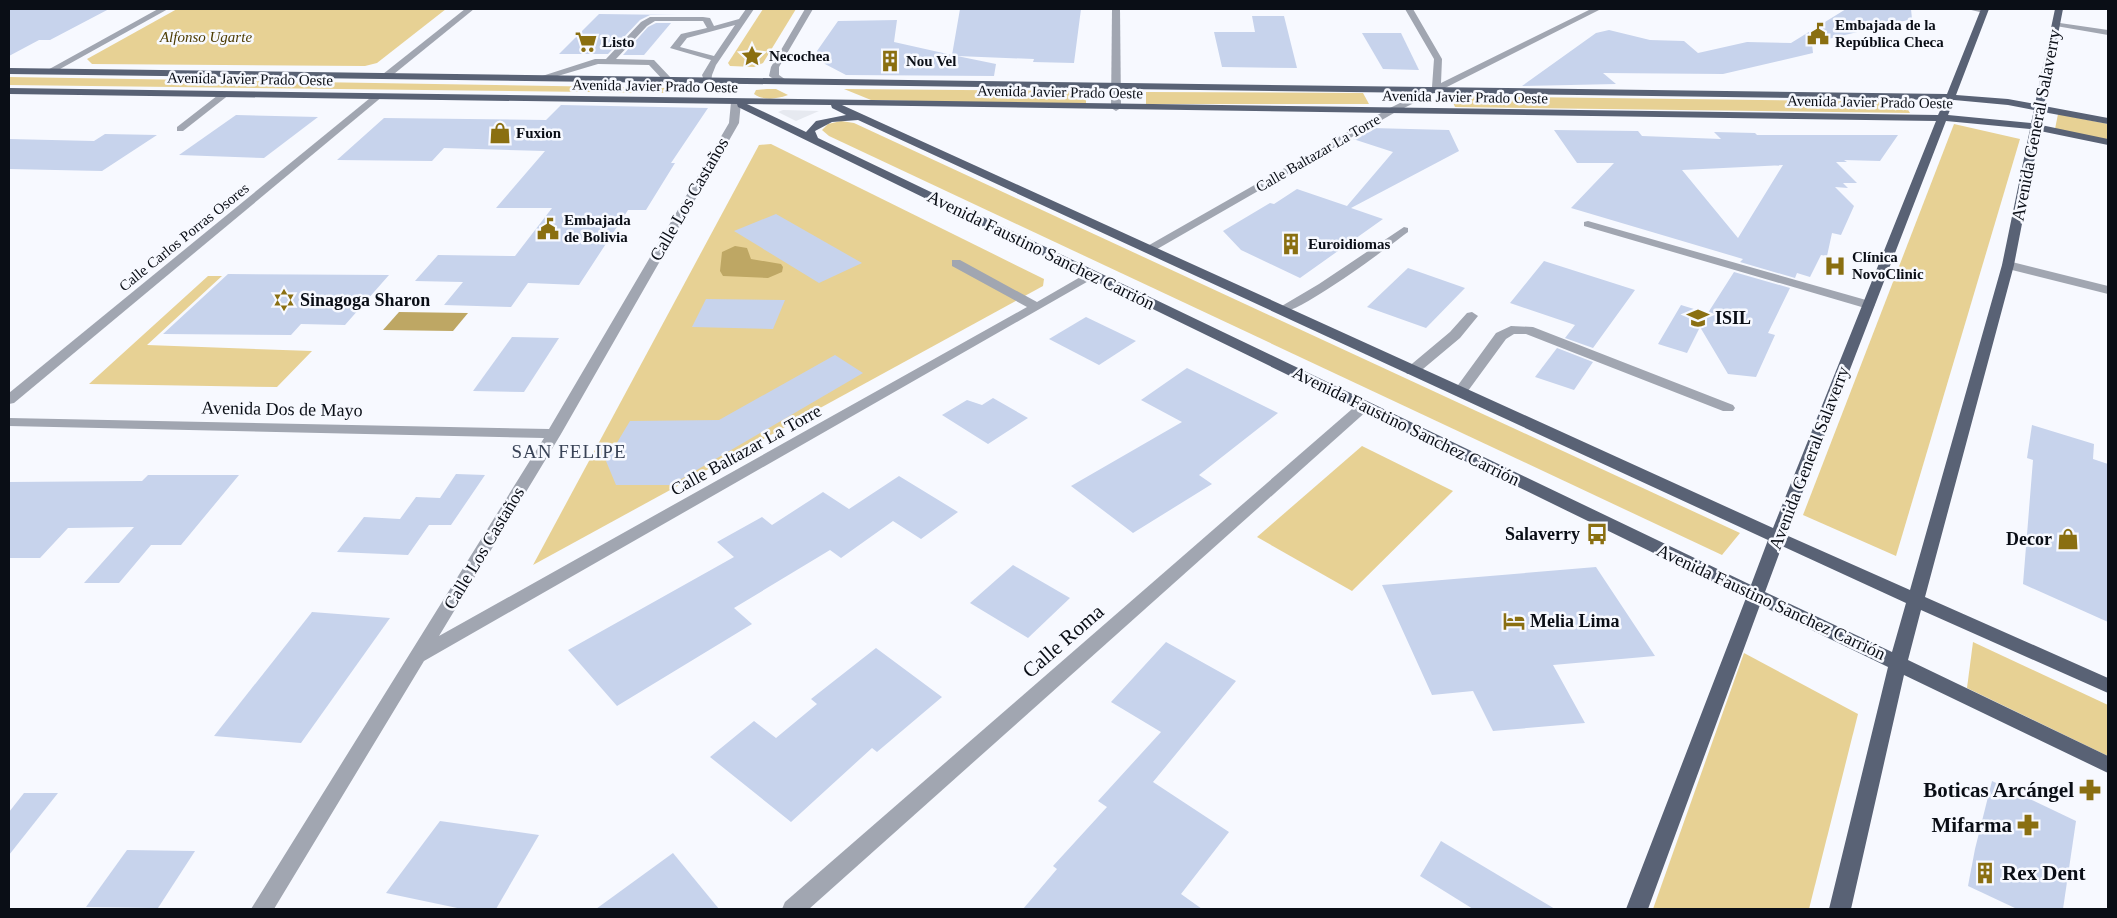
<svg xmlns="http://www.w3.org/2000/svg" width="2117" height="918" font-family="Georgia,serif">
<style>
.built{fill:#e6e9f0}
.green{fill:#e7d194}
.water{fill:#bea764}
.building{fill:#c7d3ec;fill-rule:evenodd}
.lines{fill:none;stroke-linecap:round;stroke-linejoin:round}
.minor{fill:#a1a6b1;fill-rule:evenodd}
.major{fill:#596275;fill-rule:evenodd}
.labels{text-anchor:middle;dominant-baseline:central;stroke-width:5;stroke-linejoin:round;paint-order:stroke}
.far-poi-label{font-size:15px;font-weight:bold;fill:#0a0e16;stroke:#f7f9ff;text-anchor:start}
.far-park-label{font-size:15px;font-style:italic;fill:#4d3c03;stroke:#f7f9ff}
.far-street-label{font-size:15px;fill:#0a0e16;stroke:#f7f9ff}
.street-label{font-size:18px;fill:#0a0e16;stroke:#f7f9ff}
.poi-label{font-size:18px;font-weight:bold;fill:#0a0e16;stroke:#f7f9ff;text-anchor:start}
.neighbourhood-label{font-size:19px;letter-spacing:1px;fill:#384256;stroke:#f7f9ff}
.near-street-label{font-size:21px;fill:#0a0e16;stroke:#f7f9ff}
.near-poi-label{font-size:21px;font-weight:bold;fill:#0a0e16;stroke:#f7f9ff;text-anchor:end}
</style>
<rect width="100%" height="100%" fill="#f7f9ff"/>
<polygon class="built" points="783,110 819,111 796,121 778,112"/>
<g class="green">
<polygon points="177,9 446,9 377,63 365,66 92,64 87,59"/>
<polygon points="763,9 796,9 763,63 754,67 730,66 728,63"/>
<polygon points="9,77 672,88 671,93 9,85"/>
<path d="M767,89h9l12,6c-11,4 -24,6 -34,-1l2,-4z"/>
<polygon points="844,89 1086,91 1086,105 871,100"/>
<polygon points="1146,92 1363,93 1369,104 1146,104"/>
<polygon points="1450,96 1903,102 1910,113 1455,107"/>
<polygon points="2058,114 2108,124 2108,140 2055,129"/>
<polygon points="841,121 854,123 1740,533 1722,555 829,136 822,130 828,124"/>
<polygon points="1954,124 2020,139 1896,556 1803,515"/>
<polygon points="771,144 1044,279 1043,286 533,565 759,145"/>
<polygon points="208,276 222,276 147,345 312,351 277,387 89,384"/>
<polygon points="1362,446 1453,491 1352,591 1257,537"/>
<polygon points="1973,642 2108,705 2108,756 1967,688"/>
<polygon points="1744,653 1858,714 1809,909 1653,909"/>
</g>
<g class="water">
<polygon points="735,246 747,248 751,259 781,264 783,267 782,272 768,278 723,276 720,271 722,252"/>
<polygon points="399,312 468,313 453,331 383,330"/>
</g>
<g class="building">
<polygon points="9,9 109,9 50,40 39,40 9,56"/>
<polygon points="960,9 1081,9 1074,63 1033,62 1034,59 957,56 996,64 994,76 846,75 825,64 817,51 838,21 897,20 894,42 952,55"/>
<polygon points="1846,9 1911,9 1912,19 1807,44 1812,44 1813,53 1723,74 1603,73 1616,84 1522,86 1596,33 1609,30 1650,40 1684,41 1698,53 1747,42 1791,43"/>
<polygon points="599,14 678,15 650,15 640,20 608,54 559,54"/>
<polygon points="1252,16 1284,16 1297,68 1222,67 1214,32 1255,32"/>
<polygon points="656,23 671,23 644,55 623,55 648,27"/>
<polygon points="1362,33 1401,33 1419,70 1383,69"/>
<polygon points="561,105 708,108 671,163 675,163 646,210 628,210 579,285 528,283 511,307 444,305 463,282 415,281 438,255 515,256 552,208 496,208 545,151 444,148 432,161 337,160 384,118 546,120"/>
<polygon points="236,115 318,117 264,158 179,155"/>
<polygon points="1371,128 1449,130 1459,151 1351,208 1383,219 1300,278 1241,250 1223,231 1270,203 1274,204 1297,189 1347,206 1393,152 1353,139"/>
<path d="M1554,130l84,1 4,5 79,3 -7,-7 41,1 2,2h141l-18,26 -36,-1 3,2h-11l21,21h-14l5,5 -13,-1 19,19 -13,29 -9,-2 -5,23 -6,-1 -11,22 -13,-4 -2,5 -55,-16 3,-3 -172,-51 43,-45h-37zM1783,165l-45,73 -56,-68z"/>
<polygon points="105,134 157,135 102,171 9,169 9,139 94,141"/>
<polygon points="776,214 862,263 819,283 734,231"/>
<polygon points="1544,261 1635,290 1593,348 1565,338 1575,325 1510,303"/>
<polygon points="1408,268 1465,288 1426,328 1367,307"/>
<polygon points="1734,272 1790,288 1768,333 1775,335 1756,377 1728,374 1700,327 1687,353 1658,344 1681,305 1707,313 1706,316"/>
<polygon points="228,274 389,275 345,325 301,324 291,335 163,334"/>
<polygon points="706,299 785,300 773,329 692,327"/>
<polygon points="1086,317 1136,341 1099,365 1049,339"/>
<polygon points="512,337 559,338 524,392 473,391"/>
<polygon points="1557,348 1593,362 1574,390 1535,377"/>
<polygon points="835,355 863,373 671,485 616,485 606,461 630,421 719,420"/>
<polygon points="1187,368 1278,413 1199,475 1212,484 1133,533 1071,486 1182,422 1141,400"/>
<polygon points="993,398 1028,418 988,444 942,415 967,400 982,405"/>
<polygon points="2032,425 2094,444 2093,459 2108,464 2108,622 2023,584 2033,460 2027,458"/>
<polygon points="456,474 485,475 451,525 429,525 408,555 337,552 364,517 400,519 416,497 440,498"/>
<polygon points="148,475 239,475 181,545 151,545 119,583 84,583 134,527 68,528 40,558 9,558 9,482 142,481"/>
<polygon points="899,476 958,512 921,539 893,521 841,558 830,550 734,608 752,624 617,706 568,650 734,557 717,542 762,517 772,525 823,492 849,509"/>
<polygon points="1013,565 1070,598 1028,638 970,603"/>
<polygon points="1596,567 1655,656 1553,665 1585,723 1493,731 1473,691 1432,695 1382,585"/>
<polygon points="312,612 390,618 301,743 214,736"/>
<polygon points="1166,642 1236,681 1153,782 1229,832 1181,894 1202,909 1023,909 1057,869 1053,866 1107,807 1098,801 1161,732 1111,702"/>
<polygon points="876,648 942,697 877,752 872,748 791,822 710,757 754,721 776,738 817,704 811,699"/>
<polygon points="1992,781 2076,821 2063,909 2017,909 1968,886 1975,849"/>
<polygon points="24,793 58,793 9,855 9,812"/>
<polygon points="440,821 539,835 496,909 462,909 386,893"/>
<polygon points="1441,841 1555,909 1473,909 1420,876"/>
<polygon points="127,850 195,851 158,908 86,907"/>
<polygon points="673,853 719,909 596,909"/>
</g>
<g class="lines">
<g class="minor">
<polygon points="158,9 168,9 51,74 44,72"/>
<polygon points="465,9 474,9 389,78 383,78 383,74"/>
<path d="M746,9h8l-38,56 -4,10 -1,8h-6l-3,-8 9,-15 -41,-12 11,-14 26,-6 -4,-7h-48l-8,5 -31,33 38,1 17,18v4h-6l-16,-17 -51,-1 -57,17 -5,-3 59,-19h11l35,-37 9,-5h53l7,1 4,8 25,-7zM735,25l-21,31 -34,-9 7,-9z"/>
<polygon points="805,9 813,9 779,67 779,75 789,82 781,84 769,76 771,67"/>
<polygon points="1112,9 1120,9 1121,108 1116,111 1111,108"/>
<polygon points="1405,9 1413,9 1442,59 1441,83 1591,9 1601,9 1441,90 1439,93 1434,93 1394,113 1152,252 1144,252 1144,248 1388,109 1432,87 1434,59"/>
<polygon points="1967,9 1985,9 1988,11 1984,13"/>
<polygon points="2053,22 2108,30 2108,35 2056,26 2052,24"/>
<polygon points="222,92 230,94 183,131 177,131 177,127"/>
<polygon points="375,94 383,96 14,403 9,404 9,393"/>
<polygon points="736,99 741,102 739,123 561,434 439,636 1027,307 952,266 952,260 960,260 1037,302 1089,272 1097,272 1099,275 424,661 274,909 251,909 544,438 9,426 9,418 549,429 729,123 731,102"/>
<polygon points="1588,221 1873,302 1875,305 1869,309 1865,308 1584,226 1584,222"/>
<path d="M1404,227l4,1v4c-20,15 -112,85 -131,81l-2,-3 44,-26z"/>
<polygon points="2008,261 2108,286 2108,294 2004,268 2002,265 2004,262"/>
<polygon points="1472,312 1478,316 1460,338 1417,374 1407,374 1405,371 1407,368 1450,332 1467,313"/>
<polygon points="1511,326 1533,327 1733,405 1735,408 1733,411 1723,411 1526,334 1514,334 1506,339 1465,395 1455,395 1453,392 1496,333"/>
<polygon points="1364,402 1369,403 1371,406 1369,409 809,909 782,909 785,902 1359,403"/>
</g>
<path class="major" d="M1981,9h8l-33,86 52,4 27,5 20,-95h8l-19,97 64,12v6l-65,-12 -2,13 67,14v6l-68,-14 -26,134 -89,332 183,81v15l-187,-83 -13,50 200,96v17l-204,-98 -53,234h-22l59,-242 -128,-62 -112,304h-22l120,-311 -1008,-491 -1,-3 -728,-10v-6l1929,27 7,-15 -1936,-26v-6l1938,26zM1954,100l54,5 26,5 -3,13 -83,-8zM747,104l84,1 1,3 14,7 -30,6 -10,11zM842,105l1094,16 -163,407zM858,120l910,420 -17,45 -933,-447 -3,-7 17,-9zM1946,121l84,8 -28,136 -92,325 -124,-55zM1782,546l124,57 -14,49 -127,-60z"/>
</g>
<defs>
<g id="civic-bare" transform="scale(1.725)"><path d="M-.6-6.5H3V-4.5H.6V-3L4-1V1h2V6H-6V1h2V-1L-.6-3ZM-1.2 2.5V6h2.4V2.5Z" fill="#8a6f11" stroke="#f7f9ff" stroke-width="2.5" paint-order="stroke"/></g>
<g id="supermarket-bare" transform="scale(1.725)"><path d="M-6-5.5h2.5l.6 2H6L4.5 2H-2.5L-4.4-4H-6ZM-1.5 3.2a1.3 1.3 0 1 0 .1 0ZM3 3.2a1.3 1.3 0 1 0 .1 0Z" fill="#8a6f11" stroke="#f7f9ff" stroke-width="2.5" paint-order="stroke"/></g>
<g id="sight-bare" transform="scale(1.725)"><path d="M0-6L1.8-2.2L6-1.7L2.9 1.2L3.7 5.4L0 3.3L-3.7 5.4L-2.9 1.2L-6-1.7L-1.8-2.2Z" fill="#8a6f11" stroke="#f7f9ff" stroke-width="2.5" paint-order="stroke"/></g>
<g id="building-bare" transform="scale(1.725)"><path d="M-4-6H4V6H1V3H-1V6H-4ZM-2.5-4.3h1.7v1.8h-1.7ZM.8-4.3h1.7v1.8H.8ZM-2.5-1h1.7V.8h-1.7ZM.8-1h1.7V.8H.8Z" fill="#8a6f11" stroke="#f7f9ff" stroke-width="2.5" paint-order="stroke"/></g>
<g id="shop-bare" transform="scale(1.725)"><path d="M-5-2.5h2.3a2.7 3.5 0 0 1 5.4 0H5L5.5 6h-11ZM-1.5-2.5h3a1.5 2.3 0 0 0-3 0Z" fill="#8a6f11" stroke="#f7f9ff" stroke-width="2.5" paint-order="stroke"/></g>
<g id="hospital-bare" transform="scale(1.725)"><path d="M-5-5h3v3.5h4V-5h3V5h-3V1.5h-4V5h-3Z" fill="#8a6f11" stroke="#f7f9ff" stroke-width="2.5" paint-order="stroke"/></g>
<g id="synagogue-bare" transform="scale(1.725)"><path d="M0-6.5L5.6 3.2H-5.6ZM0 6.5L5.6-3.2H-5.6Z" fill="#8a6f11" stroke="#f7f9ff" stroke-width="2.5" paint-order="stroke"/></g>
<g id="university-bare" transform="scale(1.725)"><path d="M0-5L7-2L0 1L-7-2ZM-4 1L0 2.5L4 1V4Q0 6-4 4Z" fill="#8a6f11" stroke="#f7f9ff" stroke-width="2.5" paint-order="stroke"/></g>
<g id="bus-bare" transform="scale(1.725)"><path d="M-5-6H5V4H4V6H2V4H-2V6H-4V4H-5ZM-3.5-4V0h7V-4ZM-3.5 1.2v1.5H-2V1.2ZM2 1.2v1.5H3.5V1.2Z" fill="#8a6f11" stroke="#f7f9ff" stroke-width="2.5" paint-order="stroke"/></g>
<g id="hotel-bare" transform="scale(1.725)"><path d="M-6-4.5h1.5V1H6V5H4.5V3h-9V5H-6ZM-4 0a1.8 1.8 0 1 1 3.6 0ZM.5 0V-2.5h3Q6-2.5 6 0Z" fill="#8a6f11" stroke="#f7f9ff" stroke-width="2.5" paint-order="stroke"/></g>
<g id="pharmacy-bare" transform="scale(1.725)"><path d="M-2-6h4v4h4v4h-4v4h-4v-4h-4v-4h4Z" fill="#8a6f11" stroke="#f7f9ff" stroke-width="2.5" paint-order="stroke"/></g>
</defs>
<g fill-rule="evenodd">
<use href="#civic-bare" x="1818" y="34"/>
<use href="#supermarket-bare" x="586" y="42"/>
<use href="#sight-bare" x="752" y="56"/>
<use href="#building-bare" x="890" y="61"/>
<use href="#shop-bare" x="500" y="133"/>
<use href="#civic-bare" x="548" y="229"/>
<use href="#building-bare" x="1291" y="244"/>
<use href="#hospital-bare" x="1835" y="266"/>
<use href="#synagogue-bare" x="284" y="300"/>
<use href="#university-bare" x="1698" y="318"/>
<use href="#bus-bare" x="1597" y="534"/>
<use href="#shop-bare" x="2068" y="539"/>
<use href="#hotel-bare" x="1514" y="621"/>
<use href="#pharmacy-bare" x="2090" y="790"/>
<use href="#pharmacy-bare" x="2028" y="825"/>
<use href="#building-bare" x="1985" y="873"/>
</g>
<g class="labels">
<g class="far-poi-label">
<text x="1835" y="25">Embajada de la<tspan x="1835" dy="17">República Checa</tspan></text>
<text x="602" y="42">Listo</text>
<text x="769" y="56">Necochea</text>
<text x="906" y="61">Nou Vel</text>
<text x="516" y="133">Fuxion</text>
<text x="564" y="220">Embajada<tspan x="564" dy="17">de Bolivia</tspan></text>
<text x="1308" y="244">Euroidiomas</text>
<text x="1852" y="257">Clínica<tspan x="1852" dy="17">NovoClinic</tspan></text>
</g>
<g class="far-park-label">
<text x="206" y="37">Alfonso Ugarte</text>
</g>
<g class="far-street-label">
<text transform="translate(250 79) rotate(1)">Avenida Javier Prado Oeste</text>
<text transform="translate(655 86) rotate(1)">Avenida Javier Prado Oeste</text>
<text transform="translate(1060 92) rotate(1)">Avenida Javier Prado Oeste</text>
<text transform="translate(1465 97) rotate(1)">Avenida Javier Prado Oeste</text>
<text transform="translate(1870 102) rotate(1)">Avenida Javier Prado Oeste</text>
<text transform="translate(1318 153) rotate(-30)">Calle Baltazar La Torre</text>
<text transform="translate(184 237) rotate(-39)">Calle Carlos Porras Osores</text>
</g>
<g class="street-label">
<text transform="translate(2036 125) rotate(-79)">Avenida General Salaverry</text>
<text transform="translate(689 199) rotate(-60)">Calle Los Castaños</text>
<text transform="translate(1041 250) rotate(26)">Avenida Faustino Sanchez Carrión</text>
<text transform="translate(282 409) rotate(1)">Avenida Dos de Mayo</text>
<text transform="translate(1406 426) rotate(26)">Avenida Faustino Sanchez Carrión</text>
<text transform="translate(746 450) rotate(-29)">Calle Baltazar La Torre</text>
<text transform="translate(1809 458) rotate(-69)">Avenida General Salaverry</text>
<text transform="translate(484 548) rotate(-59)">Calle Los Castaños</text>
<text transform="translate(1771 602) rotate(25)">Avenida Faustino Sanchez Carrión</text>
</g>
<g class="poi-label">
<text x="300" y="300">Sinagoga Sharon</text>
<text x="1715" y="318">ISIL</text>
<text x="1580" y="534" text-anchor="end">Salaverry</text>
<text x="2052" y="539" text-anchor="end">Decor</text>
<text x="1530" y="621">Melia Lima</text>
</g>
<g class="neighbourhood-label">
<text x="569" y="451">SAN FELIPE</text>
</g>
<g class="near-street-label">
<text transform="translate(1063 641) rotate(-41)">Calle Roma</text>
</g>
<g class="near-poi-label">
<text x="2074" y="790">Boticas Arcángel</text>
<text x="2012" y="825">Mifarma</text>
<text x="2002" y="873" text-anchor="start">Rex Dent</text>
</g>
</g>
<rect width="2117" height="918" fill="none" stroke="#0a0e16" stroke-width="20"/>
</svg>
